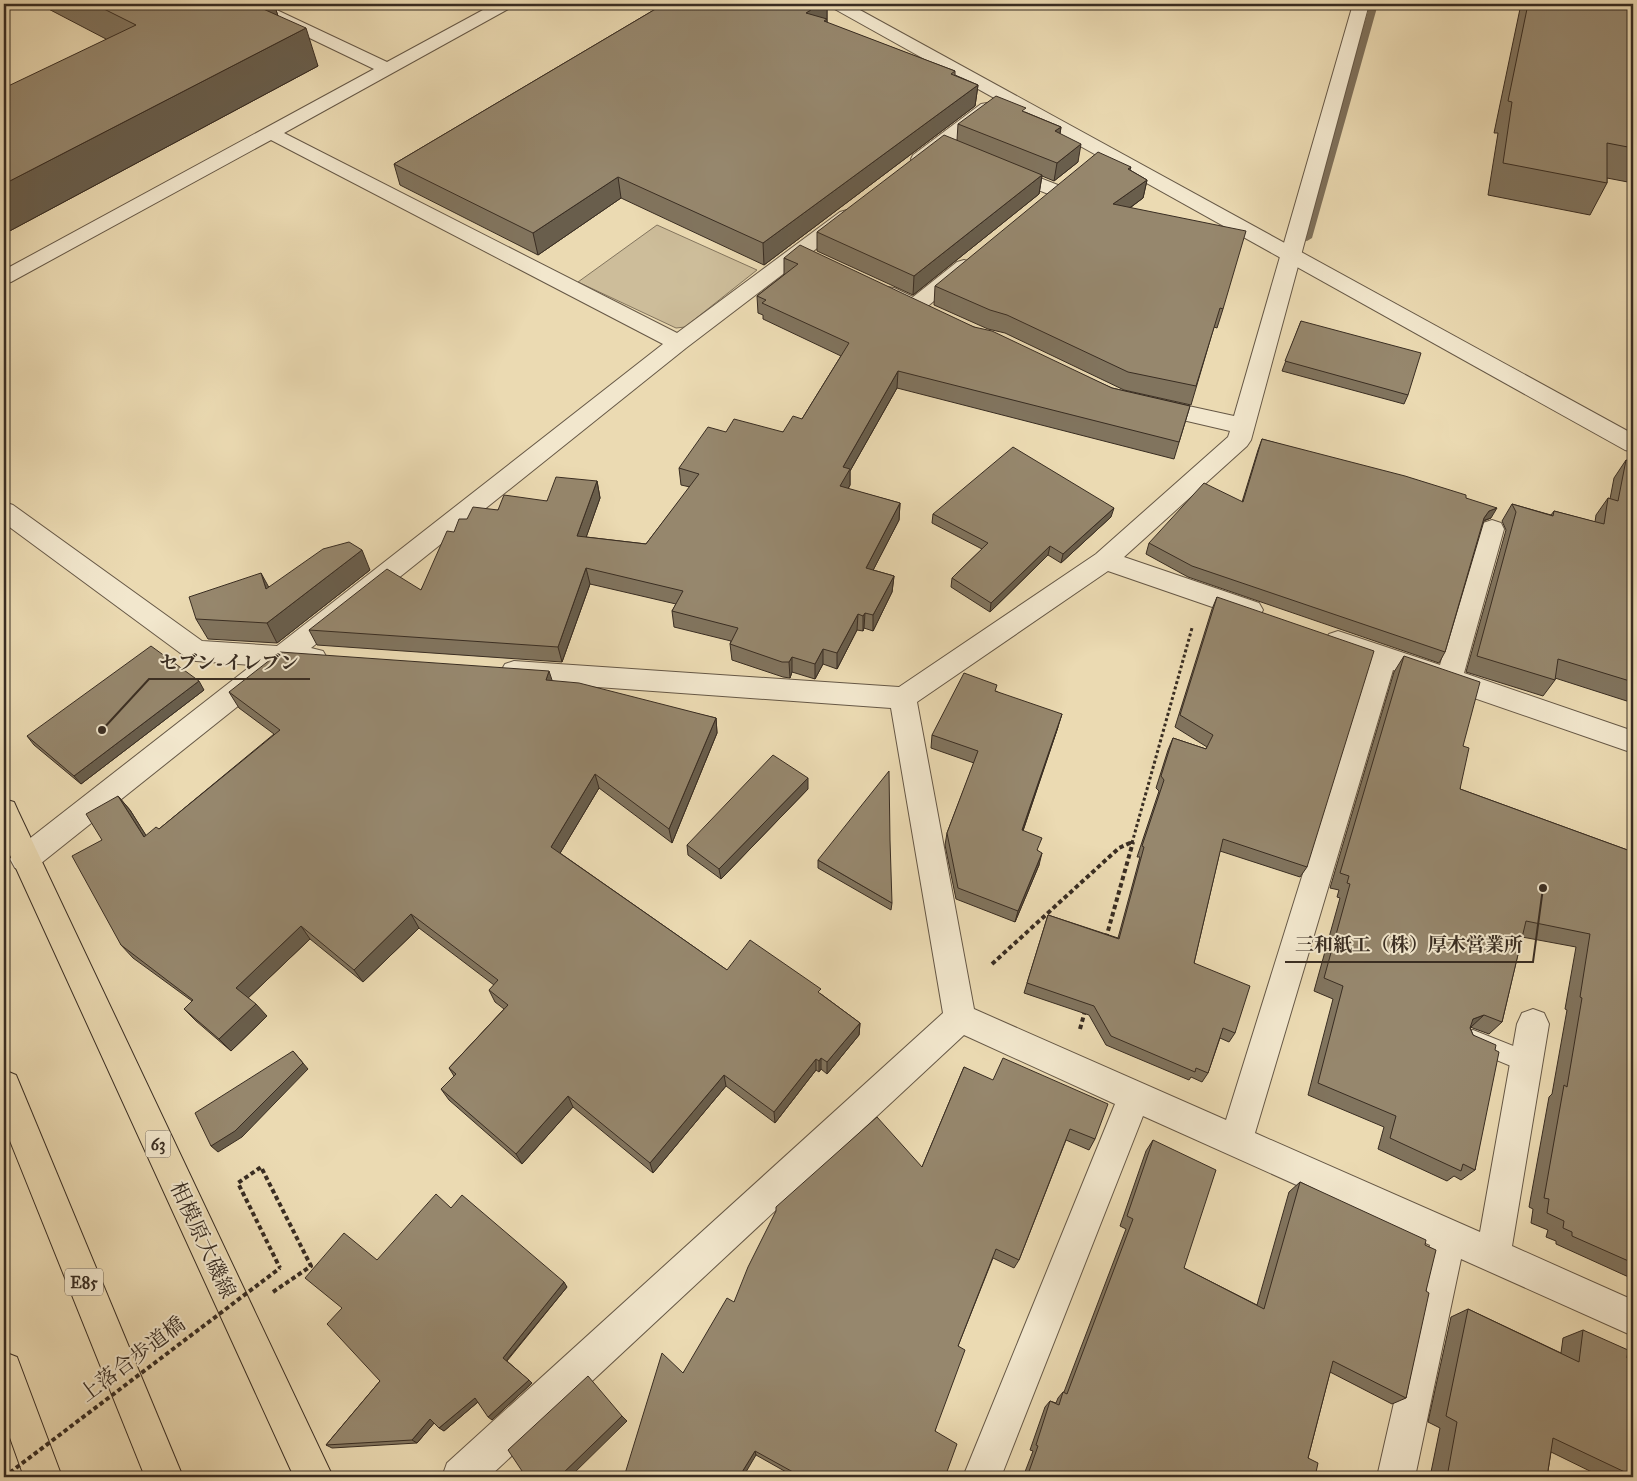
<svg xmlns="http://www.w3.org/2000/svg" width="1637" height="1481" font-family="'IM FELL Great Primer','Noto Serif JP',serif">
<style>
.green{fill:#cdbd9a;stroke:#83755e}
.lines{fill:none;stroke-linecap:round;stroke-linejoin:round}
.stream{fill:#7f715b;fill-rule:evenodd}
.service-casing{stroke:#665846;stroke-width:2}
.minor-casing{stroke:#665846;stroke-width:2}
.tertiary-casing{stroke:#665846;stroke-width:2}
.primary-casing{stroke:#392d22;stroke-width:2}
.motorway-casing{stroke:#392d22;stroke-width:2}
.path-far1{stroke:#392d22;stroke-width:3;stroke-dasharray:3 2.5;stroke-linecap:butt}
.path{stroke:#392d22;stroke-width:4;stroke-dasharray:4.5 3;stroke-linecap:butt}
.service{fill:#f2e7cd;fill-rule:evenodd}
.minor{fill:#f2e7cd;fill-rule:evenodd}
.tertiary{fill:#f2e7cd;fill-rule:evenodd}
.primary{fill:#ebdab2;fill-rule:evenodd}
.motorway{fill:#ebdab2;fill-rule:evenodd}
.path-bridge{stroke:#392d22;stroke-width:4;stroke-dasharray:4.5 3;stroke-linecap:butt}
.wall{fill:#81745e;stroke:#392d22}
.shaded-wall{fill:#695e4c;stroke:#392d22}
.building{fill:#96876d;stroke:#392d22}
.labels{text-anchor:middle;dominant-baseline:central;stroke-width:4;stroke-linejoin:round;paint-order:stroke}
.shield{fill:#f2e7cd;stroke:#706555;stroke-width:1}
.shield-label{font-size:16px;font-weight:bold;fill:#392d22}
.near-street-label{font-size:21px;fill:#392d22;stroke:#f2e7cd}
.leader{fill:none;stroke:#392d22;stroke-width:2}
.callout-dot{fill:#392d22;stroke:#f2e7cd;stroke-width:2}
.callout-label{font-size:19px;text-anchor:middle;font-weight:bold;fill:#392d22;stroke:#f2e7cd;stroke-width:4;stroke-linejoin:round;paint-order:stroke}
</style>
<rect width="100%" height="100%" fill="#ebdab2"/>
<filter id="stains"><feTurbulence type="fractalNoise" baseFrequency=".004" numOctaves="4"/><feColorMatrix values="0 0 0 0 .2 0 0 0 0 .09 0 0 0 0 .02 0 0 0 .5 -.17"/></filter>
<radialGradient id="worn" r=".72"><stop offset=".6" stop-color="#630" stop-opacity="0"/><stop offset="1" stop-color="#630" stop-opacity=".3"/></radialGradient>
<polygon class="green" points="657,225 757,270 685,327 676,328 578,282"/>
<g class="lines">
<polygon class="stream" points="1370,4 1378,4 1312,238 1307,241 1303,240 1302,238"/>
<g class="service-casing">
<polygon id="service" points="1473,1030 1536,1055 1539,1062 1536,1069 1528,1073 1465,1047 1462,1040 1465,1033"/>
</g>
<g class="minor-casing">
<g id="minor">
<polygon points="243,4 264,4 387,62 494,4 514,4 512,7 284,133 677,333 840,212 847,210 854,212 857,216 854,220 686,348 311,648 323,651 327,658 323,665 314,668 287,667 35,868 25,872 15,868 10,859 15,850 252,665 196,661 187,658 4,523 4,502 13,505 202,641 277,646 663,344 271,140 11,282 4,284 4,270 374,69 245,7"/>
<polygon points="1353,4 1369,4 1251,440 1247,446 1124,557 1259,603 1263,610 1259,617 1250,620 1108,571 917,702 974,1009 1226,1120 1369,662 1329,648 1325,641 1329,634 1338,631 1440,665 1480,529 1483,523 1492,520 1501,523 1504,529 1464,673 1633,731 1633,753 1393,670 1255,1133 1480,1232 1517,1024 1522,1013 1533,1009 1544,1013 1549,1024 1512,1246 1633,1300 1633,1336 1461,1259 1415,1477 1377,1477 1430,1245 1143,1116 1001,1477 963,1477 1115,1104 964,1035 489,1477 442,1477 447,1463 943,1013 891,708 514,681 505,678 501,671 505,664 514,661 899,687 1096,554 1228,437 1230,431 1144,411 1141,406 1144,401 1152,398 1234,416"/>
<polygon points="987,103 993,104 996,108 993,112 927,163 920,165 913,163 911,159 913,155 981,104"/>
<polygon points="1007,165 1063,187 1066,191 1063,195 1056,197 1000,175 998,171 1000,167"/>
<path d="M964,260l7,2 3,4 -3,4 -49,41c-11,3 -39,-8 -45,-18l3,-5 7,-1 7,1 19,9 44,-35z"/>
</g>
</g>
<g class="tertiary-casing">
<polygon id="tertiary" points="829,4 849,4 1633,434 1633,452 1625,450 831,7"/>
</g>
<g class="primary-casing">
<polygon id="primary" points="4,799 14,802 18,811 333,1477 294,1477 4,842"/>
</g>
<g class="motorway-casing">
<g id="motorway">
<polygon points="4,1070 16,1075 183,1477 145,1477 4,1126"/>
<polygon points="4,1352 17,1357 62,1477 24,1477 4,1421"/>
</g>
</g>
<g class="path-far1">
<polyline points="1130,843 1132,842"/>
<polyline points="1132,843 1192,628"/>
</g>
<g class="path">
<polyline points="1106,938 1133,842"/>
<polyline points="992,964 1119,848 1132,842"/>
<polyline points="1080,1029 1085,1011"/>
<polyline points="273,1292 311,1266 261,1167 238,1183 280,1268"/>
</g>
<use href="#service" class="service"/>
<use href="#minor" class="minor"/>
<use href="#tertiary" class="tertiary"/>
<use href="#primary" class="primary"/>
<use href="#motorway" class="motorway"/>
<polyline class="path-bridge" points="4,1477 280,1268"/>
</g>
<g class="wall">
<polygon points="39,4 274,4 278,16 318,66 4,234 106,39"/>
<polygon points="664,4 827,4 827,23 955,71 955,75 978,85 975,106 764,265 621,198 538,255 400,185 394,164"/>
<polygon points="1521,4 1633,4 1633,183 1607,178 1607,183 1590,215 1488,195 1498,133 1494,133"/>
<polygon points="1025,112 1061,127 1060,134 1078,162 1054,181 1042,176 1039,194 913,295 817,251 817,232 957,140 958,124"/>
<polygon points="1131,167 1130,170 1147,180 1143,198 1130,208 1223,309 1217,328 1214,327 1191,405 1124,390 1005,333 988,329 934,305 935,286"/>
<polygon points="784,258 974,327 1112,388 1190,406 1174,459 897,388 850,471 850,485 848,489 900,503 899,520 873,570 894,576 892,592 873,631 864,628 863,631 857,630 837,669 823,664 815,679 792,672 790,678 783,677 732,660 730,644 731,641 674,627 672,611 676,604 590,584 562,662 317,645 309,630 421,590 454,532 467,519 498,510 547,501 597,481 600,498 586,537 646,544 690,487 681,485 679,468 726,432 783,432 802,419 841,356 763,319 763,315 758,313 757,296 784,275"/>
<polygon points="1301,321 1408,395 1404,404 1282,371"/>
<polygon points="1262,439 1466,498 1491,518 1484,521 1445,652 1439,663 1188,577 1146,554 1149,543 1242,502 1258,450"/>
<polygon points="1626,460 1633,463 1633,703 1555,678 1555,680 1543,696 1466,672 1506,530 1502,521 1512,504 1551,515 1554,511 1595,522 1596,515 1608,498 1610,499 1614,478"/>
<polygon points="933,514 1111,517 1061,563 1048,555 990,612 951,587 952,578 982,549 932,523"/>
<polygon points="370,570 277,643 208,639 196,619 269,587"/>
<polygon points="1217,597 1307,867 1300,877 1220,851 1194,963 1235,1033 1229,1042 1220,1038 1208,1073 1202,1082 1191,1077 1189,1080 1106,1045 1089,1015 1024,993 1048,915 1118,938 1140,857 1137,857 1159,791 1156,788 1168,750 1173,738 1206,749 1207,747 1175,727 1212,609"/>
<polygon points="1404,656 1463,746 1460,789 1633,852 1633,1279 1556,1244 1556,1241 1546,1237 1548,1230 1531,1223 1533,1209 1529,1207 1549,1097 1552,1094 1567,1010 1565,1009 1576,947 1522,937 1502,1022 1489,1034 1470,1027 1473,1035 1495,1050 1475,1170 1461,1180 1454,1176 1447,1181 1378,1149 1384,1127 1308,1095 1333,999 1314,991 1340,898 1337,897 1339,890 1330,888 1394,672"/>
<polygon points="552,681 716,718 717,733 672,843 599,788 560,853 727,970 821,994 860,1023 859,1035 827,1074 821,1069 819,1072 816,1070 775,1123 726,1086 653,1173 573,1107 522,1164 449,1100 441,1089 454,1076 449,1068 504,1009 495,1002 489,990 494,985 419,928 363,982 310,939 248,998 267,1016 231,1051 196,1021 184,1009 192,1001 133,958 121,945 102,840 118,796 130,810 146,836 159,829 274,734 239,708 229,692"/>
<polygon points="204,690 81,784 34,745 27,736"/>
<polygon points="996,691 1058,727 1023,831 1038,851 1039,865 1015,922 956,899 945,845 947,833 974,763 931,748 932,735"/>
<polygon points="808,789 721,879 688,855 687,845"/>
<polygon points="818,860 892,903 891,910 818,868"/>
<polygon points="964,1067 1095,1139 1089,1150 1066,1140 1019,1260 1014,1268 993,1258 958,1346 935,1431 945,1477 795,1477 756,1455 683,1373 734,1302 922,1167"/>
<polygon points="1153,1140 1184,1268 1257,1305 1289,1192 1300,1182 1425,1245 1426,1291 1406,1398 1392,1404 1330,1372 1308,1458 1315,1477 1023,1477 1033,1451 1030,1450 1045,1407 1050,1401 1056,1403 1058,1398 1063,1392 1064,1392 1126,1229 1120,1226 1146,1151"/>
<polygon points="451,1208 567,1287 507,1361 532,1383 492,1420 478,1402 444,1431 434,1423 417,1443 332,1448 326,1445 380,1381 377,1260"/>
<polygon points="1468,1309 1561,1353 1563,1338 1583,1330 1627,1358 1633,1477 1602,1477 1551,1452 1547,1477 1430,1477 1440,1428 1428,1422 1451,1317"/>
</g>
<g class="shaded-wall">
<polygon points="251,4 274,4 283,31"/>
<polygon points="820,4 827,4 827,40 806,13"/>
<polygon points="306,28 318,66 4,234 4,184"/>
<polygon points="978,85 975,106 764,265 763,243"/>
<polygon points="1061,127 1058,145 1055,131"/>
<polygon points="1081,144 1078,162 1054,181 1057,163"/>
<polygon points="1042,175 1039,194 913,295 914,276"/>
<polygon points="618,177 621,198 538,255 533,233"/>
<polygon points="1147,180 1143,198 1109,223 1113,204"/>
<polygon points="898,371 897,388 850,471 850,485 840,503 840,486 843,467"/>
<polygon points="597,481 600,498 581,552 577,536"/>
<polygon points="900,503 899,520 866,584 866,568"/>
<polygon points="1114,508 1111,517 1061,563 1063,554"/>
<polygon points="1497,508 1491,518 1482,521 1489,511"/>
<polygon points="1050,546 1048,555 990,612 991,603"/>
<polygon points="362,550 370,570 277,643 267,623"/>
<polygon points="586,568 590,584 562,662 558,647"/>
<polygon points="261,573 272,593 266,589"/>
<polygon points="894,576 892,592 873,631 873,615"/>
<polygon points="865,613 864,628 863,631 863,616"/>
<polygon points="858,614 857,630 837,669 837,653"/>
<polygon points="823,649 823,664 815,679 815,664"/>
<polygon points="792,657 792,672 790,678 789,662"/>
<polygon points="549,671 554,686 546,680"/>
<polygon points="199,681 204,690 81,784 74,776"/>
<polygon points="1062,714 1058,727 1019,842 1022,830"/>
<polygon points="716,718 717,733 672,843 669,829"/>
<polygon points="595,774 599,788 556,860 551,847"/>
<polygon points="808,778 808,789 721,879 719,869"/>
<polygon points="118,796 130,810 156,851 144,837"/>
<polygon points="1042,853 1039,865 1015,922 1018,911"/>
<polygon points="411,914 419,928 363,982 354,970"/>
<polygon points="301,926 310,939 246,1000 236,988"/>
<polygon points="256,1004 267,1016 231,1051 219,1039"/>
<polygon points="1484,1015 1471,1027 1460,1031 1473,1019"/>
<polygon points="860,1023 859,1035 827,1074 827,1062"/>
<polygon points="293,1051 308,1069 242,1137 218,1152 211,1146"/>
<polygon points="821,1058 821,1069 819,1072 819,1061"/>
<polygon points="816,1059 816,1070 775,1123 774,1112"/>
<polygon points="724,1075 726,1086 653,1173 650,1163"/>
<polygon points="568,1096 573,1107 522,1164 516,1154"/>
<polygon points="564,1282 567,1287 506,1361 503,1358"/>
<polygon points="529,1380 532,1383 492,1420 488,1417"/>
<polygon points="475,1398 479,1401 444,1431 439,1428"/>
<polygon points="622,1416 627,1421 570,1477 559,1477"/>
<polygon points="430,1419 435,1422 417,1443 412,1440"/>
<polygon points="755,1451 756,1455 743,1477 739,1477"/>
</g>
<g class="building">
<polygon points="94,4 252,4 306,28 4,184 4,88 136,25"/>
<polygon points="664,4 820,4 806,13 827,19 824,21 955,71 951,74 978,85 763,243 618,177 533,233 394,164"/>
<polygon points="1528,4 1633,4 1633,148 1607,143 1607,183 1503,163 1512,102 1508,101"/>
<polygon points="996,96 1026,108 1022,111 1061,127 1055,131 1081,144 1057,163 958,124"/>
<polygon points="944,135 1042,175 914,276 817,232"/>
<polygon points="1098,152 1131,167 1128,169 1147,180 1113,204 1246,231 1223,309 1220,308 1196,386 1128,372 1007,315 990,310 935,286"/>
<polygon points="800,245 974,327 992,331 1112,388 1190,406 1179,442 898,371 843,467 850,469 840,486 900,503 866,568 894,576 873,615 865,613 863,616 858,614 837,653 823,649 815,664 792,657 789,662 782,662 730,644 738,628 672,611 683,591 586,568 558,647 309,630 387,569 421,590 447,531 454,532 459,519 467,519 473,507 498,510 504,495 547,501 556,477 597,481 577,536 646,544 699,474 679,468 708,427 726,432 734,419 783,432 793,416 802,419 849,343 762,303 766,300 757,296 798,264 784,258"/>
<polygon points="1301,321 1421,353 1408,395 1285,361"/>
<polygon points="1262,439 1405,476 1466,495 1466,498 1497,508 1489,511 1484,518 1445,652 1192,566 1149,543 1204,483 1243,502"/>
<polygon points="1013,447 1114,508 1063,554 1050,546 991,603 952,578 988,543 933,514"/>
<polygon points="1626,460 1633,463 1633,682 1558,659 1555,680 1477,656 1516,512 1512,504 1553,516 1554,511 1604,524 1608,498 1618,501"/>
<polygon points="349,542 362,550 267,623 196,619 189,597 261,573 266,589 323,549"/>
<polygon points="1217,597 1374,651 1307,867 1223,839 1194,963 1250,986 1235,1033 1223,1028 1208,1073 1196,1068 1195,1072 1111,1036 1094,1006 1027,983 1048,915 1119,939 1144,847 1142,846 1164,780 1161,776 1173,738 1206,749 1213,735 1180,715"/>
<polygon points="151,646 199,681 74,776 27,736"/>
<polygon points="280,652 549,671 546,680 579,683 716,718 669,829 595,774 551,847 727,970 750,940 821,989 818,992 860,1023 827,1062 821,1058 819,1061 816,1059 774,1112 724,1075 650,1163 568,1096 516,1154 441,1089 456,1074 449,1068 508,1005 489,990 498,980 411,914 354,970 301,926 236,988 256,1004 219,1039 184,1009 193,1000 121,945 72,856 102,840 86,814 118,796 144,837 156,827 159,829 280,730 229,692"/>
<polygon points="1404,656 1480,682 1463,746 1469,748 1460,789 1633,852 1633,1263 1572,1236 1572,1232 1563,1228 1564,1221 1547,1213 1549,1199 1544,1198 1564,1085 1567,1087 1582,998 1580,997 1590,934 1526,921 1502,1022 1484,1015 1473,1019 1470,1028 1473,1035 1496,1045 1495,1050 1499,1052 1475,1170 1463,1164 1461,1171 1390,1138 1396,1116 1318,1083 1343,986 1324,978 1350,884 1347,883 1349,876 1340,873"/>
<polygon points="964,673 997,685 995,691 1062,714 1022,830 1042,838 1037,850 1042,853 1018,911 958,888 947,833 978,751 932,735"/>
<polygon points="773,755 808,778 719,869 687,845"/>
<polygon points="889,771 890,840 892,903 818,860"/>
<polygon points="293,1051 303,1063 235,1131 211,1146 195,1113"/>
<polygon points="1003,1058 1108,1104 1095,1139 1070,1129 1019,1260 996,1249 958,1346 965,1350 935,1431 957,1444 945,1477 802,1477 755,1451 739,1477 624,1477 662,1353 683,1373 727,1298 734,1302 748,1267 776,1211 776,1207 877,1117 922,1167 964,1067 993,1080"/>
<polygon points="1153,1140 1216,1170 1184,1268 1264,1309 1300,1182 1426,1240 1425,1245 1436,1250 1426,1291 1429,1293 1406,1398 1333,1361 1308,1458 1318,1463 1315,1477 1027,1477 1038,1446 1036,1445 1050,1401 1059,1405 1063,1392 1067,1394 1133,1219 1127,1216"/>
<polygon points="436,1194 451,1208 462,1195 564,1282 503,1358 529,1380 488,1417 475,1398 439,1428 430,1419 412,1440 326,1445 380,1381 327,1324 342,1308 305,1278 344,1233 377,1260"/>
<polygon points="1468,1309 1579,1362 1583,1330 1628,1350 1627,1358 1633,1361 1633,1477 1628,1477 1629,1474 1553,1438 1547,1477 1447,1477 1457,1422 1446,1416"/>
<polygon points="588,1376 622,1416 559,1477 526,1477 508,1450"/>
</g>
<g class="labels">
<g class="shield">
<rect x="145.5" y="1130.5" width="25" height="27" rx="4"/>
<rect x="65" y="1268.5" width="38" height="27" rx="4"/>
</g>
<g class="shield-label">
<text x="158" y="1144">63</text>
<text x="84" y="1282">E85</text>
</g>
<g class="near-street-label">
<text transform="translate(203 1240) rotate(65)">相模原大磯線</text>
<text transform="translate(132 1359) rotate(-37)">上落合歩道橋</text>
</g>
</g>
<path class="leader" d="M102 730L149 679H310M1543 888L1533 962H1285"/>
<g class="callout-dot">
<circle cx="102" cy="730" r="5"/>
<circle cx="1543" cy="888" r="5"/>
</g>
<g class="callout-label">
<text x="229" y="669">セブン-イレブン</text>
<text x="1409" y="951">三和紙工（株）厚木営業所</text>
</g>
<rect width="1637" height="1481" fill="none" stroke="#ebdab2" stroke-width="20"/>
<rect x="5" y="5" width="1627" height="1471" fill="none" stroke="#392d22" stroke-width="2.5"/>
<rect x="10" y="10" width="1617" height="1461" fill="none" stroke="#392d22"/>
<rect width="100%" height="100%" filter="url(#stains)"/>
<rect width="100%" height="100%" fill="url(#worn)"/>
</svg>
